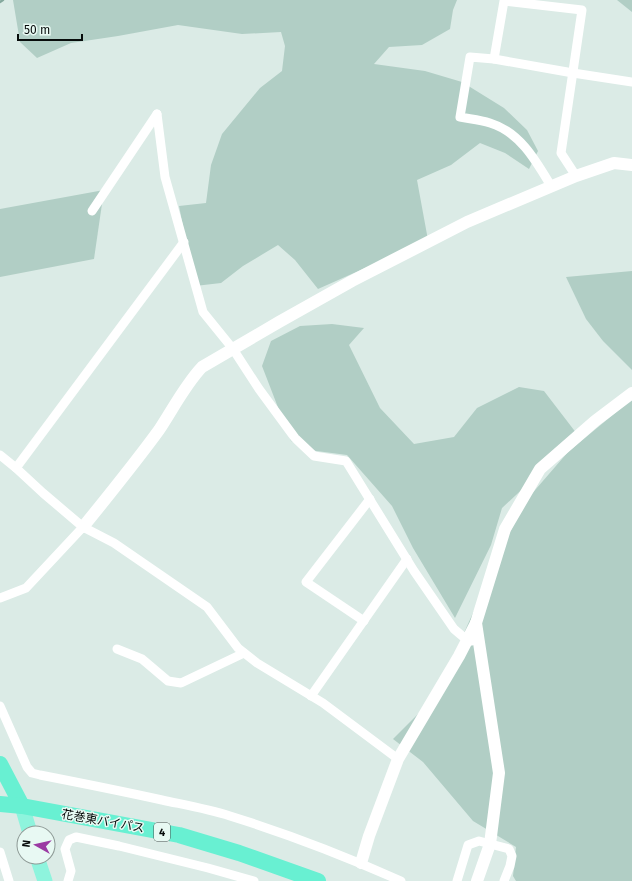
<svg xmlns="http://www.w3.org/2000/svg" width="632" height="881" font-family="'Fira Sans','Noto Sans JP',sans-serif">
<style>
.green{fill:#b1cec5}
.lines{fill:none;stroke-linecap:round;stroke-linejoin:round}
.stream{stroke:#84a89d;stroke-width:2.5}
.minor{stroke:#fff;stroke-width:9}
.tertiary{stroke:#fff;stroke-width:12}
.primary{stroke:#8ef4dd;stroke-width:15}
.trunk{stroke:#68f0d2;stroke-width:16}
.labels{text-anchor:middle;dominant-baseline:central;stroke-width:3;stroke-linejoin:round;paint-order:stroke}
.shield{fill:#e8f9f3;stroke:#4a5351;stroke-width:1}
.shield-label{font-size:11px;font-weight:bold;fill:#070c0b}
.street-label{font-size:12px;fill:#070c0b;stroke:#e8f9f3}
</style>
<rect width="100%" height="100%" fill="#dbebe6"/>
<g class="green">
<polygon points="13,0 457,0 453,10 450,29 422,45 389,47 374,64 425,71 462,82 504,108 527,130 538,151 529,169 505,153 480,143 451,165 417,180 428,240 318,289 295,260 278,245 243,266 221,283 195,286 179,206 206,203 211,165 222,134 260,88 282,71 285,46 281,32 242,34 178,25 118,36 71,43 37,58 20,42"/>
<polygon points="617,0 632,0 632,12"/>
<polygon points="104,190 94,259 0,277 0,209"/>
<polygon points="632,271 632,370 603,341 586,319 566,277"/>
<polygon points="332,324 364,328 349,345 380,408 414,444 454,437 477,408 519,387 544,391 577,434 532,480 502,508 491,545 455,618 413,548 392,506 347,455 309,450 291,441 262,366 271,341 300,326"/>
<polygon points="632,399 632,881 516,881 513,876 516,847 473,821 423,762 393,739 439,693 467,626 523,504 568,452"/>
</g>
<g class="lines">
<polyline class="stream" points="0,2 3,0"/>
<g class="minor">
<polyline points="494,59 504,1 582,10 561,153 576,176"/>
<polyline points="157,114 165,177 203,312 233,349 259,389 295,438 314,456 346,461 414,571 454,629 467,640 472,641"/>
<path d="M551,186c-15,-25 -31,-54 -61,-63 -10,-3 -20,-4 -30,-6l10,-60 24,2 79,14 59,9"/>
<polyline points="92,211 157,114"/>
<polyline points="0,455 16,468 43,493 83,527 114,543 207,607 238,648 257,663 323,703 398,759"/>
<polyline points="16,468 184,242"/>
<polyline points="0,598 26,588 83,527"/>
<polyline points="364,621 306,582 370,499"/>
<polyline points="117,649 142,659 168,681 181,683 244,653"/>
<polyline points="311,696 407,559"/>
<path d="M0,706l27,61 5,6 8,2c41,8 81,16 122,25 23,5 46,9 68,16 58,18 115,40 171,65"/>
<polyline points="0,852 9,881"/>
<polyline points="68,881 71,871 65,849 69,840 76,837 119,846 208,868 254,881"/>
<polyline points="457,881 468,845 479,841 509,849 512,856 510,866 504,881"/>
</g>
<g class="tertiary">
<path d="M83,527c26,-32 52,-64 76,-97 14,-21 26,-45 43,-63l77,-45 73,-41 115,-59 109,-46 38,-13 18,2"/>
<polyline points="361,863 369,836 398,759 459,656 476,623"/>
<polyline points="477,881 490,844 499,773 476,623 505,529 540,469 595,421 632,393"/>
</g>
<g class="primary">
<polyline points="22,806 30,833"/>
<polyline points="37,857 45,881"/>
</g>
<g class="trunk">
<polyline points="0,764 22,806"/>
<polyline points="0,804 22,806 179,835 239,853 318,881"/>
</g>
</g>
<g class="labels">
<rect class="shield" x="154" y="823" width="16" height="18" rx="3"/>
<g class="shield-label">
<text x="162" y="832">4</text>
</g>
<g class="street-label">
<text transform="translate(103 821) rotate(10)">花巻東バイパス</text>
</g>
</g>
<g transform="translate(36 845) rotate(278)"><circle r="19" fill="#e8f9f3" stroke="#8e9a96"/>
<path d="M0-3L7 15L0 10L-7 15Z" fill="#9b3ba3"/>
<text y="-6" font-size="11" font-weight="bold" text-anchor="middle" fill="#070c0b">N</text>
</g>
<path d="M18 34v6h64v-6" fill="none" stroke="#070c0b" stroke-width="2"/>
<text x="24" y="34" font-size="12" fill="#070c0b" stroke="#e8f9f3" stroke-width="3" paint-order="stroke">50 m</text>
</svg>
